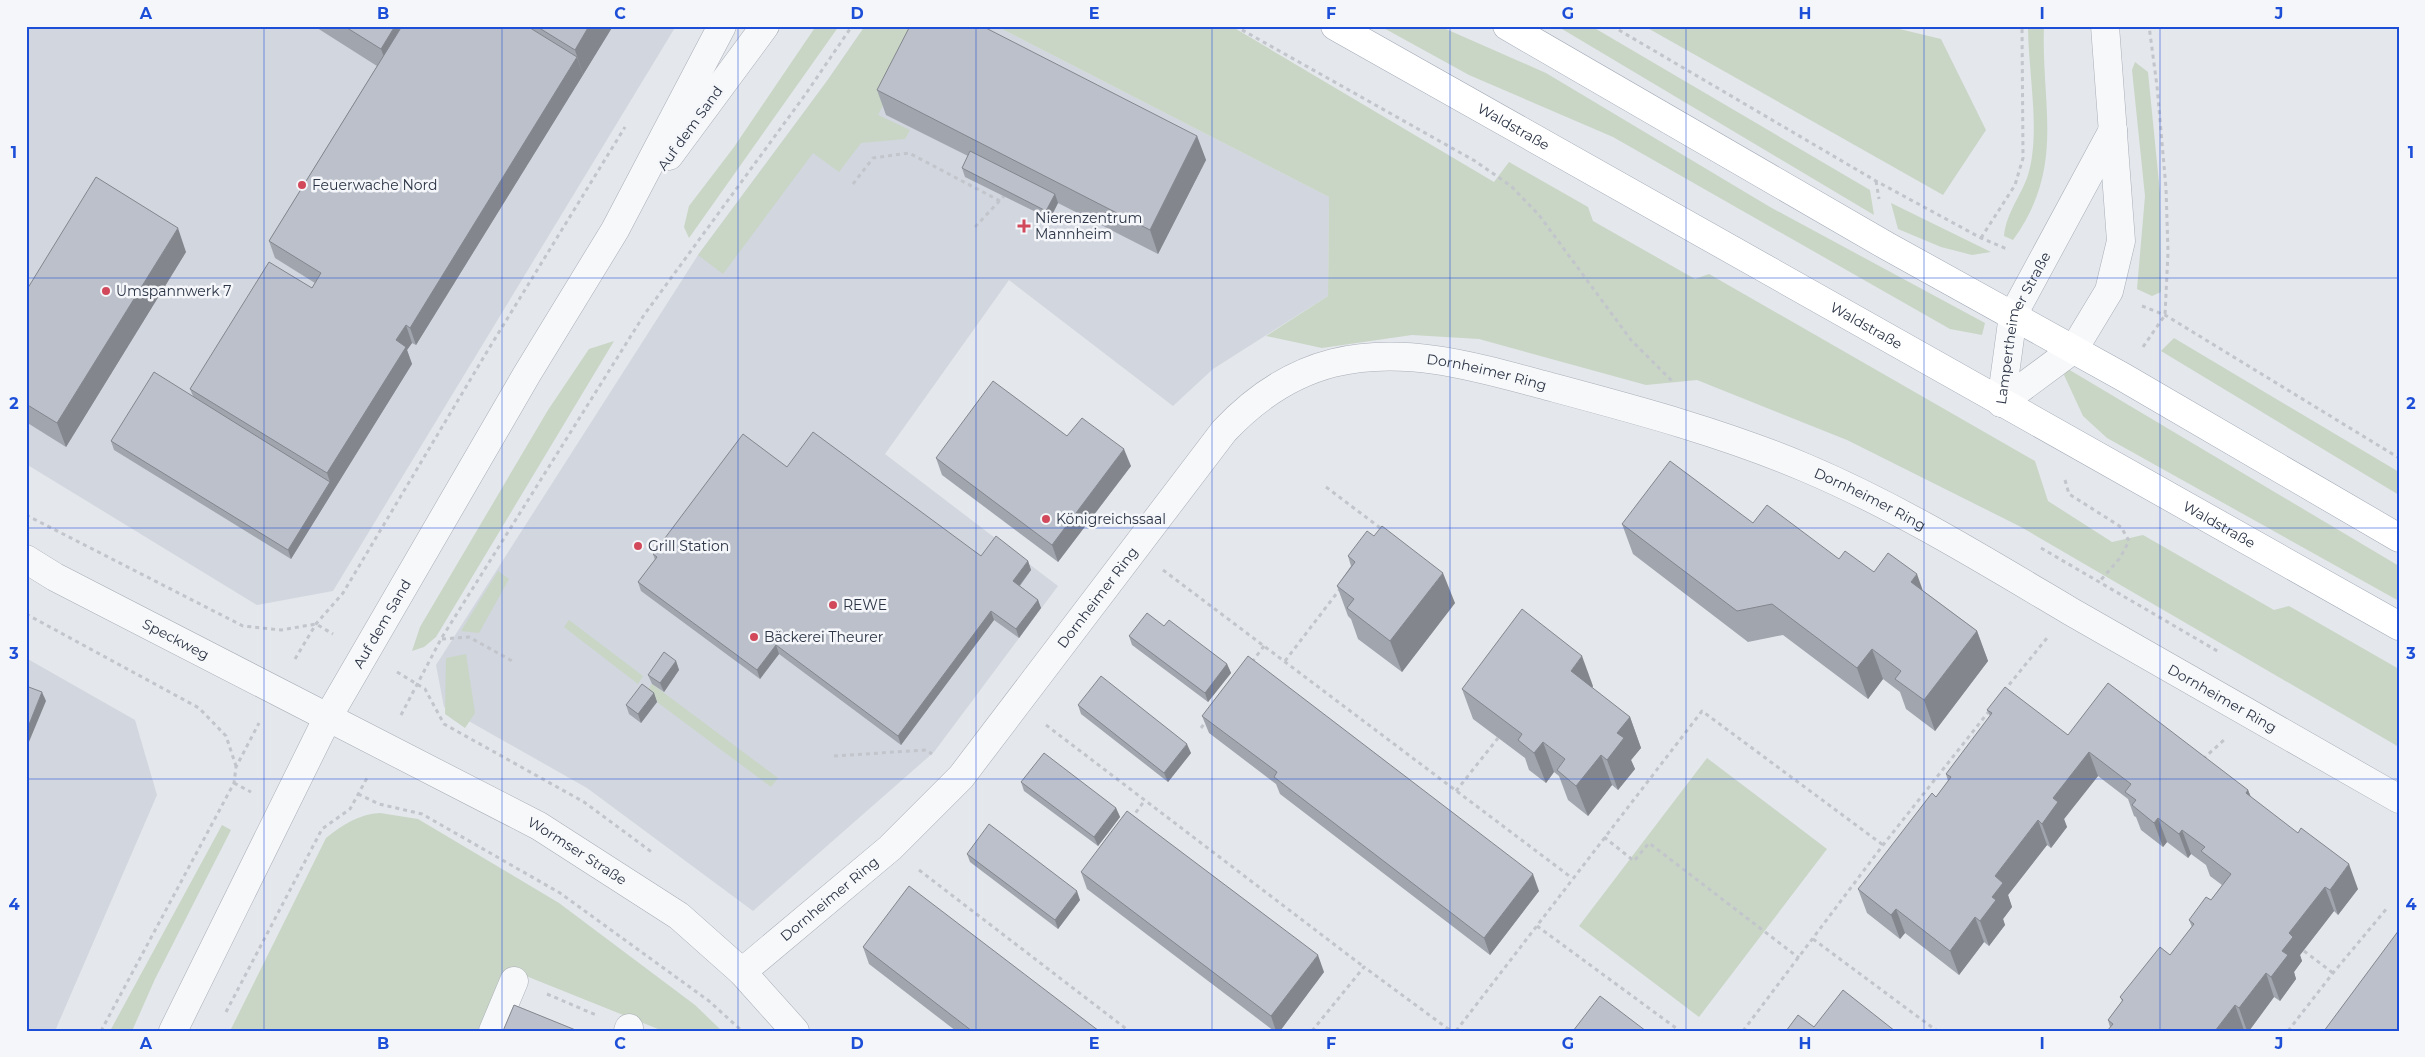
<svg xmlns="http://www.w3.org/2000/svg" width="2425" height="1057" font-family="Montserrat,sans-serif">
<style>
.built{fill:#d2d6de}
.green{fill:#c9d6c5}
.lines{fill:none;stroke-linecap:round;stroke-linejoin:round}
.minor-casing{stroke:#a9aeb7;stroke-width:29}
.major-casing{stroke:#a3abb8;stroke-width:29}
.path{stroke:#c2c5cb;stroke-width:3;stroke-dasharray:4 4;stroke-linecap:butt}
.minor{stroke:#f7f8fa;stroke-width:28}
.major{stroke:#fff;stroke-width:28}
.wall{fill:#a1a5ae}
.shaded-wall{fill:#83868d}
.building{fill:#bbc0ca;stroke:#83868d}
.grid{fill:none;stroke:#1d4ed8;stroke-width:1;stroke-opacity:0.55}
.poi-dot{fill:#d1495b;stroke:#f4f6f9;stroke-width:2}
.labels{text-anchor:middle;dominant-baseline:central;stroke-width:5;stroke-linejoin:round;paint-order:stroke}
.street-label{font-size:14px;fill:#2b3445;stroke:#f4f6f9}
.poi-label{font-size:14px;fill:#2b3445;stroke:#f4f6f9;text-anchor:start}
.neatline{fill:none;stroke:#1d4ed8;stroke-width:2}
.grid-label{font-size:16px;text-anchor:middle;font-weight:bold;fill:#1d4ed8}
</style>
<rect width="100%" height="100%" fill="#e4e7ec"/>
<g class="built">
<polygon points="26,26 676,26 333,591 257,605 26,464"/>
<polygon points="865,26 996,26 1329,197 1328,296 1213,369 1173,406 1009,280 885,454 1058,586 934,752 753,911 587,788 444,707 436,665 698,255 827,81"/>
<polygon points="26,658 135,720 157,795 55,1031 26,1031"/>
</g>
<g class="green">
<polygon points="816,26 839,26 689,238 684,227 689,206 734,147"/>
<polygon points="865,26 924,26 878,115 910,130 905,139 861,143 839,172 813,153 723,274 698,255 827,81"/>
<polygon points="996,26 1231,26 1494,182 1509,162 1588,207 1593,221 1695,279 1709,274 2035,461 2048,501 2112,542 2143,535 2274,610 2289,606 2399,669 2399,747 2021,527 1847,440 1697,380 1646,385 1479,339 1412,335 1322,348 1266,336 1328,296 1329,197"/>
<polygon points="1380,26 1439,26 1546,73 1770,207 1985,323 1982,335 1950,329 1613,137 1469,75"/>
<polygon points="1557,26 1591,26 1870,190 1874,215"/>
<polygon points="1644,26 1887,26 1941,39 1986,130 1943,195"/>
<path d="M2028,26h16c-3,80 22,141 -31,214l-9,-4c2,-23 17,-40 24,-61 13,-42 0,-104 0,-149z"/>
<polygon points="2135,62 2148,72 2160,193 2161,292 2152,296 2137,289 2145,196 2132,70"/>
<polygon points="1891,203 1991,252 1972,255 1941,247 1898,229"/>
<polygon points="2174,338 2399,472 2399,495 2161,351"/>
<polygon points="614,341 436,637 424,647 412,651 420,627 548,410 589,349"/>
<polygon points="2068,369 2399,566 2399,601 2107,438 2083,416 2064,375"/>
<polygon points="498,571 509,579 479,633 461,631"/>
<polygon points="569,620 643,676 638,684 564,627"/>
<polygon points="466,654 475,713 465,728 445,714 446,658"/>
<polygon points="652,684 778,778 771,787 645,693"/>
<polygon points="1707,758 1827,849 1699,1017 1579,926"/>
<path d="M380,813l38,6 141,84 136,102 27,26h-59l-137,-55 -46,55h-250l96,-193c16,-13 33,-24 54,-25z"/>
<polygon points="222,825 231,830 155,979 132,1031 110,1031"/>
</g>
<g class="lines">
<g class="minor-casing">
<g id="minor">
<polyline points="669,156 765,26"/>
<polyline points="2001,403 2074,349 2109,291 2121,241 2105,26"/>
<path id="s1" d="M2001,403l12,-88 100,-185"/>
<path id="s2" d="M26,559l29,18 484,249 140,90 63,56 53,59"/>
<path id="s3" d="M742,972l148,-124 71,-71 263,-346c30,-32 66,-57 109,-68 74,-18 147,5 218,24 86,23 173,46 255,81 92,39 178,92 264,143 109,63 219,125 329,188"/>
<path id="s4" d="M173,1031l155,-314 199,-343 88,-144 107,-204"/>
<polyline points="493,1031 514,981"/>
<polyline points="628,1031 629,1028"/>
</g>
</g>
<g class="major-casing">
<g id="major">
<path id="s5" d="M1335,26l1064,600"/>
<polyline points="1507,26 1887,246 2123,377 2399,538"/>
</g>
</g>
<g class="path">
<polyline points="1235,26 1475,161 1511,186 1539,215 1631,340 1673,382"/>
<polyline points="1612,26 1876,181 1981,238 2007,249"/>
<polyline points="1876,181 1879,199"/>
<polyline points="853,184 873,158 909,153 1000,201"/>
<polyline points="975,227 1004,196"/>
<polyline points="1981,238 2015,185 2023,158 2022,26"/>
<polyline points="2142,306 2165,315 2399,458"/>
<polyline points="2143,347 2165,315 2168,252 2166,188 2157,86 2149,26"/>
<polyline points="2065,480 2069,494 2121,527 2129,541 2120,558 2099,582"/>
<polyline points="1326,487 1383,530"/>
<polyline points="26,515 243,626 281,630 316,624 333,634"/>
<polyline points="2041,548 2219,652"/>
<polyline points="1163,570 1572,878"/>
<polyline points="26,614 199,708 226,736 236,766"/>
<polyline points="442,639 469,637 514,662"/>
<polyline points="295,659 316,624 343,593 488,350 625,127"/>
<polyline points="1285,661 1340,589"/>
<polyline points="1252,662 1264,646"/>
<polyline points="397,672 425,689 444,724 584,802 653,853"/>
<polyline points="2004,691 2047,638"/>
<polyline points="401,715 441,639 644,315 805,95 852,26"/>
<polyline points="1046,725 1364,967"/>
<polyline points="1201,728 1207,720"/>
<polyline points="834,756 926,750 932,754"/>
<polyline points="2203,759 2224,740"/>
<polyline points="234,783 251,792"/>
<polyline points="1456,791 1498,738"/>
<polyline points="358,794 379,804 422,814 560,893 709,1001 742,1031"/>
<polyline points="1131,819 1145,800"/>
<polyline points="1604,837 1634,861 1649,843 1799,958"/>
<polyline points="919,870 1129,1031"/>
<polyline points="1537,926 1680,1031"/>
<polyline points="1813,939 1937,1031"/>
<polyline points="2304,951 2333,973"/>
<polyline points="547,994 596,1015"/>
<polyline points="226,1012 322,829 350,809 367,778"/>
<polyline points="101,1031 234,783 236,767 259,723"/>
<polyline points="1312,1031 1364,967 1451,1031"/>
<polyline points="1456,1031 1702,711 1883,845"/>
<polyline points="1743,1031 1883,845 1990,710"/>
<polyline points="2288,1031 2333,973 2388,907"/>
</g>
<use href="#minor" class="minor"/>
<use href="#major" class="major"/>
</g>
<g class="wall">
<polygon points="314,26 613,26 416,345 412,343 407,350 412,364 291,559 114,450 111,441 193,396 190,389 312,288 315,283 275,258 269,241 377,66"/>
<polygon points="877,90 1197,136 1206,160 1158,254 1058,203 1050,219 965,177 962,168 968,156 886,115"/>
<polygon points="186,252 66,447 26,422 26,291"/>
<polygon points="1067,436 1131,466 1058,562 942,475 936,458"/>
<polygon points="787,467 981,556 1028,561 1031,570 1020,586 1038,600 1041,608 1019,638 994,620 901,745 779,654 760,679 641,591 638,582 655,560 653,554"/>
<polygon points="1753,523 1839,559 1922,590 1977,631 1988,661 1935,731 1906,709 1900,692 1883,679 1868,699 1783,635 1748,642 1633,554 1622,524"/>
<polygon points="1348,556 1455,603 1402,672 1358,639 1351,619 1348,616 1337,586 1351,566"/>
<polygon points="1164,626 1227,664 1231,673 1208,702 1132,645 1129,636"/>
<polygon points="676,661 679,670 664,692 652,684 648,675"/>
<polygon points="1593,686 1592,688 1630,717 1641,748 1631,760 1635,769 1618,790 1612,785 1588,816 1568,800 1559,776 1554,772 1546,783 1529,770 1525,758 1473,719 1462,689"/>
<polygon points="654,693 657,702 641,723 629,714 626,705"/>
<polygon points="1078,705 1191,753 1168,782 1081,714"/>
<polygon points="1987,710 2068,735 2248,790 2251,797 2358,889 2338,915 2334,911 2300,955 2302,961 2294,972 2296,979 2280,1001 2274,997 2249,1031 2246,1031 2244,1030 2110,1027 2108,1020 2122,1001 2120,997 2170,955 2192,927 2189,920 2211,900 2222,885 2210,876 2206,865 2191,854 2188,858 2167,842 2163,847 2141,830 2136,817 2134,816 2128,799 2098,776 2064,819 2067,827 2051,848 2047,845 2008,895 2012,907 2003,919 2005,925 1989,946 1984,942 1959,975 1905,933 1900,939 1867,913 1858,889 1936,797 1948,781 1946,774 1990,716"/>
<polygon points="1202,716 1539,891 1490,955 1280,794 1276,784 1209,733"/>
<polygon points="1021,782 1116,808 1120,817 1098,846 1024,791"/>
<polygon points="967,854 1080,900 1058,929 970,862"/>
<polygon points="1081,872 1324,972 1280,1031 1274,1031 1087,889"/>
<polygon points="863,947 1099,1031 956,1031 869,964"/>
</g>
<g class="shaded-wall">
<polygon points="395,26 419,26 390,73 381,49"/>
<polygon points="589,26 613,26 583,75 575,50"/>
<polygon points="577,57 583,75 416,345 410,328"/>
<polygon points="1197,136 1206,160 1158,254 1150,230"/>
<polygon points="1055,194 1058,203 1050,219 1046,211"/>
<polygon points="178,228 186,252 66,447 57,423"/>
<polygon points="406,325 412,343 407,350 412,364 291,559 288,550 330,482 327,473 396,340"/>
<polygon points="1124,449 1131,466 1058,562 1052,545"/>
<polygon points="1028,561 1031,570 1016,590 1013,581"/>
<polygon points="1443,573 1455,603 1402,672 1390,641"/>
<polygon points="1917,574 1928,605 1911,582"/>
<polygon points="1038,600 1041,608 1019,638 1016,629"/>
<polygon points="991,611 994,620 901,745 898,736"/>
<polygon points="1977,631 1988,661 1935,731 1924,700"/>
<polygon points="776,645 779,654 760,679 757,670"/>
<polygon points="1872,649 1883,679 1868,699 1857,668"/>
<polygon points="1582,656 1593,686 1582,702 1571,671"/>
<polygon points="676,661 679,670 664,692 660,683"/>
<polygon points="1227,664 1231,673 1208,702 1205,693"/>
<polygon points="42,692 46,701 26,749 26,732"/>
<polygon points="654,693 657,702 641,723 638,714"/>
<polygon points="1630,717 1641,748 1631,760 1635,769 1618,790 1607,760 1617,733"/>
<polygon points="1543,742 1554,772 1546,783 1534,753"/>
<polygon points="1187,744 1191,753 1168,782 1164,773"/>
<polygon points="2089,752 2098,776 2064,819 2067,827 2051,848 2042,824 2053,798"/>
<polygon points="1601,755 1612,785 1588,816 1576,786"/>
<polygon points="2248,790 2257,814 2246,793"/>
<polygon points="1116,808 1120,817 1098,846 1094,837"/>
<polygon points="2158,818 2167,842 2163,847 2154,823"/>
<polygon points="2038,820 2047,845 2008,895 2012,907 2003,919 2005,925 1989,946 1980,921 1992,897 1995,876"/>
<polygon points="2182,830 2191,854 2188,858 2179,834"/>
<polygon points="2349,864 2358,889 2338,915 2330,890"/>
<polygon points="1533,874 1539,891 1490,955 1484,938"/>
<polygon points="2325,887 2334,911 2300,955 2302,961 2294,972 2296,979 2280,1001 2271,977 2289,933"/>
<polygon points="1077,891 1080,900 1058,929 1055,920"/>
<polygon points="1896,909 1905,933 1900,939 1891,915"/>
<polygon points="1975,917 1984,942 1959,975 1950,951"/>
<polygon points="1318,955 1324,972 1280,1031 1276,1031 1271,1016"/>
<polygon points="2266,973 2274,997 2249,1031 2247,1031 2239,1008"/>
<polygon points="2235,1005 2244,1030 2243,1031 2215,1031"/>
</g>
<g class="building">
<polygon points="344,26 395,26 381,49"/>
<polygon points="402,26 527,26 577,57 410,328 406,325 396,340 406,347 327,473 190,389 269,262 312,288 321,273 269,241"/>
<polygon points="536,26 589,26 575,50"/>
<polygon points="910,26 982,26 1197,136 1150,230 877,90"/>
<polygon points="970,151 1055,194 1046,211 962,168"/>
<polygon points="96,177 178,228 57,423 26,404 26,291"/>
<polygon points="154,372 330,482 288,550 111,441"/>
<polygon points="993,381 1067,436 1082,418 1124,449 1052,545 936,458"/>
<polygon points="813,432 981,556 996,536 1028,561 1013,581 1038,600 1016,629 991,611 898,736 776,645 757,670 638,582 657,557 653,554 743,434 787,467"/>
<polygon points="1670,461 1753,523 1767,505 1839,559 1845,551 1874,572 1888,553 1917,574 1911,582 1977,631 1924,700 1895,679 1901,671 1872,649 1857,668 1772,604 1737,611 1622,524"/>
<polygon points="1382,526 1443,573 1390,641 1347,608 1354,599 1337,586 1355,562 1348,556 1367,531 1374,536"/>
<polygon points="1522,609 1582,656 1571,671 1630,717 1617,733 1624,738 1607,760 1601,755 1576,786 1557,770 1565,759 1543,742 1534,753 1518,740 1522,734 1462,689"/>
<polygon points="1147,613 1164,626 1169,620 1227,664 1205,693 1129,636"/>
<polygon points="664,652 676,661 660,683 648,675"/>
<polygon points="1248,656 1533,874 1484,938 1274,777 1277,772 1202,716"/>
<polygon points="1101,676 1187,744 1164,773 1078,705"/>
<polygon points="2108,683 2248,790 2246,793 2298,833 2301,828 2349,864 2330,890 2325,887 2289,933 2293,937 2282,951 2288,955 2271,977 2266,973 2239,1008 2235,1005 2215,1031 2107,1031 2113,1024 2108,1020 2123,1000 2120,997 2160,947 2170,955 2194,924 2189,920 2206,897 2211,900 2231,874 2201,851 2205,847 2182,830 2179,834 2158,818 2154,823 2132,805 2136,800 2125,792 2131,784 2089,752 2053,798 2058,802 2042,824 2038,820 1995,876 2003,883 1992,897 1996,900 1980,921 1975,917 1950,951 1896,909 1891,915 1858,889 1932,793 1936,797 1951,777 1946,774 1992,713 1987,710 2005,687 2068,735"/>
<polygon points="642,684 654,693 638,714 626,705"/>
<polygon points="26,686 42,692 26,732"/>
<polygon points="1044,753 1116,808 1094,837 1021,782"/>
<polygon points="1127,811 1318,955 1271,1016 1081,872"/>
<polygon points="989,824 1077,891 1055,920 967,854"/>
<polygon points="909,886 1099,1031 972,1031 863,947"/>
<polygon points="2399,930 2399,1031 2324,1031"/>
<polygon points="1843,990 1895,1031 1786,1031 1798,1015 1814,1027"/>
<polygon points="1600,996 1646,1031 1573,1031"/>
<polygon points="514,1005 578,1031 503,1031"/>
</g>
<path class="grid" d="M264,26v1005M502,26v1005M738,26v1005M976,26v1005M1212,26v1005M1450,26v1005M1686,26v1005M1924,26v1005M2160,26v1005M26,278h2373M26,528h2373M26,779h2373"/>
<g class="poi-dot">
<circle cx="302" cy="185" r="5"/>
<path d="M1021.5 218.5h5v5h5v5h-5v5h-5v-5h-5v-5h5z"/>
<circle cx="106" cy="291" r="5"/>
<circle cx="1046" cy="519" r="5"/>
<circle cx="638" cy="546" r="5"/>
<circle cx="833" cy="605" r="5"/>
<circle cx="754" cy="637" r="5"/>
</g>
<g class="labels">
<g class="street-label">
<text stroke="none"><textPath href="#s5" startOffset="205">Waldstraße</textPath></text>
<text transform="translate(690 128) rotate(-54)">Auf dem Sand</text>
<text stroke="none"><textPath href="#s1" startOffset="79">Lampertheimer Straße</textPath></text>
<text stroke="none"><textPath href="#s5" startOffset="610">Waldstraße</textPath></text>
<text stroke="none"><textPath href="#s3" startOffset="1014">Dornheimer Ring</textPath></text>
<text stroke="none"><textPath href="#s3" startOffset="1419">Dornheimer Ring</textPath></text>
<text stroke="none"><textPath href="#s5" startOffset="1015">Waldstraße</textPath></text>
<text stroke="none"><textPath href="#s3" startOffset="519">Dornheimer Ring</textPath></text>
<text stroke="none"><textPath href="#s4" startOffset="458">Auf dem Sand</textPath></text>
<text stroke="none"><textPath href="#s2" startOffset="170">Speckweg</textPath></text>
<text stroke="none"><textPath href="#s3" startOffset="1824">Dornheimer Ring</textPath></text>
<text stroke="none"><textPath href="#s2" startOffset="624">Wormser Straße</textPath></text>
<text stroke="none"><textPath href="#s3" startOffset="114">Dornheimer Ring</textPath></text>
</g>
<g class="poi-label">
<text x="312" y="185">Feuerwache Nord</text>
<text x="1035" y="218">Nierenzentrum<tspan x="1035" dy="16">Mannheim</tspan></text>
<text x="116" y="291">Umspannwerk 7</text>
<text x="1056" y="519">Königreichssaal</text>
<text x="648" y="546">Grill Station</text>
<text x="843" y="605">REWE</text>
<text x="764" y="637">Bäckerei Theurer</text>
</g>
</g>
<rect width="2425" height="1057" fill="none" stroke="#f4f6f9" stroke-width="55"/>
<rect x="28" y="28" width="2370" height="1002" class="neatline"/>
<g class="grid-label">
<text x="146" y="19">A</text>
<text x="383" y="19">B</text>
<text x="620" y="19">C</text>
<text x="857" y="19">D</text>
<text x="1094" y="19">E</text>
<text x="1331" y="19">F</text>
<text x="1568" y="19">G</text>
<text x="1805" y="19">H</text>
<text x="2042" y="19">I</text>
<text x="2279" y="19">J</text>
<text x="14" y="158">1</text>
<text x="2411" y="158">1</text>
<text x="14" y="409">2</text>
<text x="2411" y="409">2</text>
<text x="14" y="659">3</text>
<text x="2411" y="659">3</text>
<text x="14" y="910">4</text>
<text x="2411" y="910">4</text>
<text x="146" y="1049">A</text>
<text x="383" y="1049">B</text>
<text x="620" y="1049">C</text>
<text x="857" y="1049">D</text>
<text x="1094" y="1049">E</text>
<text x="1331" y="1049">F</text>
<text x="1568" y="1049">G</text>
<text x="1805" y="1049">H</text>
<text x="2042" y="1049">I</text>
<text x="2279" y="1049">J</text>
</g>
</svg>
